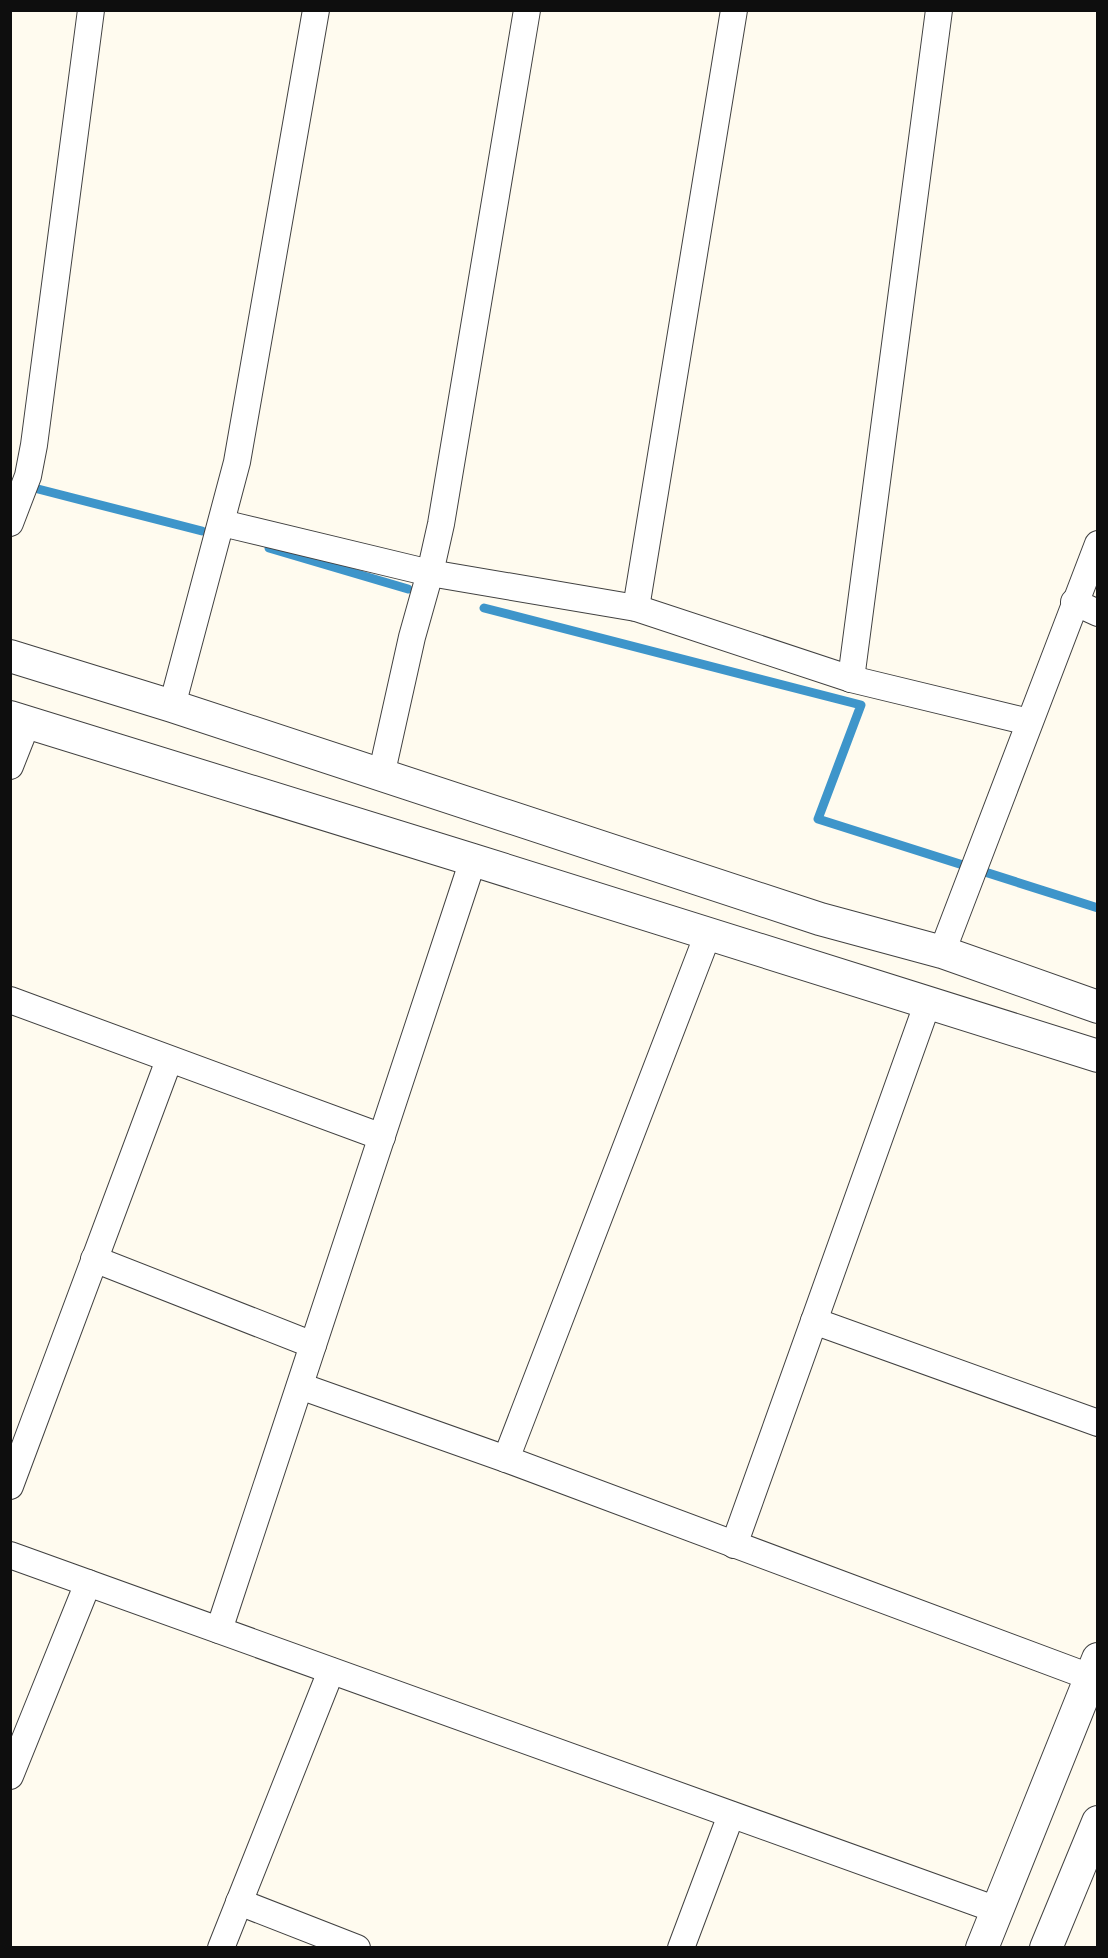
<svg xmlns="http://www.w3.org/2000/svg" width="1108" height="1958" font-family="Bitter,serif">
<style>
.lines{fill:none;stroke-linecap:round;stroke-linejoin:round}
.stream{stroke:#3e95ca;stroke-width:9}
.minor-casing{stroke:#414141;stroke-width:28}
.tertiary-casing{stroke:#414141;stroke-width:34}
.minor{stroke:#fff;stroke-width:26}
.tertiary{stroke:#fff;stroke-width:32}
</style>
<rect width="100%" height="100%" fill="#fffbef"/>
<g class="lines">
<g class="stream">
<polyline points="38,489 202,531"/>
<polyline points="269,548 408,589"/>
<polyline points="484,608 861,705 818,819 1098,908"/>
</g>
<g class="minor-casing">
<g id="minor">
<polyline points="10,523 28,476 34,445 91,10"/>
<polyline points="222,523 430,573 636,608 851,679 1029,722"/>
<polyline points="1074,602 1098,613"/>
<polyline points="636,608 734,10"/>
<polyline points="851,679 939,10"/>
<polyline points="172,706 237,462 316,10"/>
<polyline points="10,766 27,723"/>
<polyline points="381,776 412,637 430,573 441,524 527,10"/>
<polyline points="942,952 1098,544"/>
<polyline points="10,1000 382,1137"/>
<polyline points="94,1259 313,1345"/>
<polyline points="814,1321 1098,1423"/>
<polyline points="300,1386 506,1459 1090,1677"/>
<polyline points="506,1459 708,934"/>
<polyline points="10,1486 169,1060"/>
<polyline points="734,1545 928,1002"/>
<polyline points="10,1555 997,1910"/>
<polyline points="219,1630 473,860"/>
<polyline points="10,1776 88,1583"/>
<polyline points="239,1902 357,1948"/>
<polyline points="221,1948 331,1671"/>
<polyline points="681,1948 731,1815"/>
</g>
</g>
<g class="tertiary-casing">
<g id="tertiary">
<polyline points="10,656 172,706 820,919 942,952 1098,1007"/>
<polyline points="10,717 473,860 1098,1056"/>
<polyline points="982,1948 1098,1659"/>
<polyline points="1046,1948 1098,1822"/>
</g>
</g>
<use href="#minor" class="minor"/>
<use href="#tertiary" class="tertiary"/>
</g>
<rect width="1108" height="1958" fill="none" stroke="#0e0e0e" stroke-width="24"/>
</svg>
